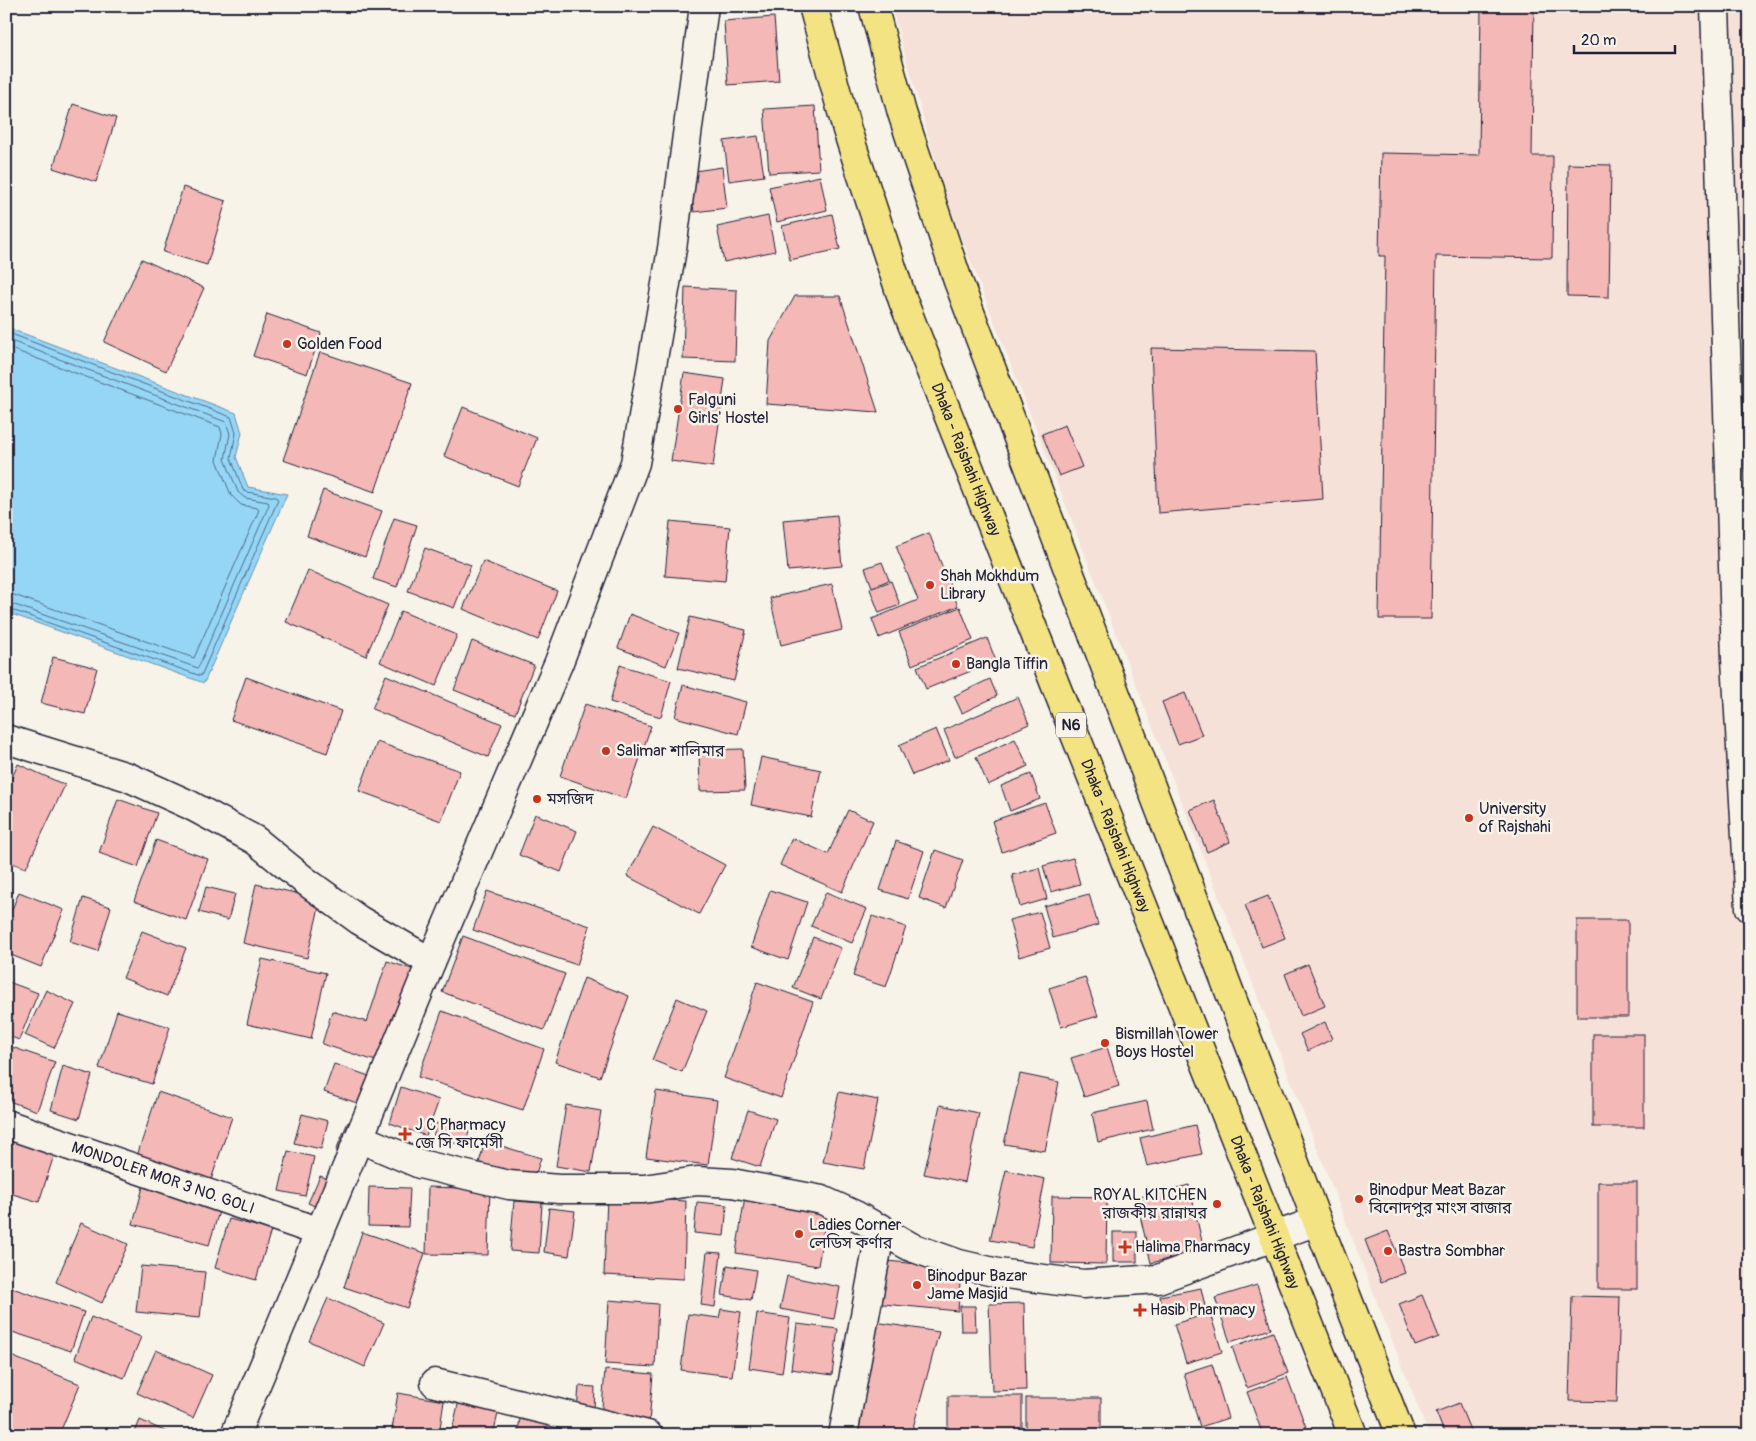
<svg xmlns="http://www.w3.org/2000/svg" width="1756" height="1441" font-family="Pangolin,'Noto Sans Bengali',sans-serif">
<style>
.built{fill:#f6e1d9}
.water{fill:#95d6f6;stroke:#678eab}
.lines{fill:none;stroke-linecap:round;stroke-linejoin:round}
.shore{stroke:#506a86;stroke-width:1}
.building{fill:#f4b8b7;stroke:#22223b}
.minor-casing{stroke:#22223b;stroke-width:31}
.trunk-casing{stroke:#22223b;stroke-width:31}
.minor{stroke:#f7f3e8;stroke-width:28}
.trunk{stroke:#f4e382;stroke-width:28}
.poi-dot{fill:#c8321e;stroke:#f7f3e8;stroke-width:2}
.labels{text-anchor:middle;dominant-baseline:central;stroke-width:5;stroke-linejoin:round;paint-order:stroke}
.shield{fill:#f7f3e8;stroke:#62616f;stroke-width:1}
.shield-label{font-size:15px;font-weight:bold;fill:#22223b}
.poi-label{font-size:16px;fill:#22223b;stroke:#f7f3e8;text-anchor:start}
.street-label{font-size:16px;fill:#22223b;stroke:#f7f3e8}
</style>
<rect width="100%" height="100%" fill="#f7f3e8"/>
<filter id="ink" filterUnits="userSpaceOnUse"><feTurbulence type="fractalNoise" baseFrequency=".02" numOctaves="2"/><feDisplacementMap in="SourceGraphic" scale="10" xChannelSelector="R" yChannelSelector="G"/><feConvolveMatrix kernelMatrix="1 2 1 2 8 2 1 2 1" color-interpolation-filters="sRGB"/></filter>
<g filter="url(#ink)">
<polygon class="built" points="891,6 1750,6 1750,1435 1429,1435 947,201"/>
<polygon class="water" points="6,327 236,413 242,433 236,457 248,487 287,494 204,683 6,612"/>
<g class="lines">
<g class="shore">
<polyline points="6,332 231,417 236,433 231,458 243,490 247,492 276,497 278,500 201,676 6,608"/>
<polyline points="6,339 226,422 230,434 225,459 238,492 245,498 268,502 269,505 198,668 6,602"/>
<polyline points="6,347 220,427 222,434 217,460 231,495 241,505 257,508 259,510 194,658 14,595 6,594"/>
</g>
</g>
<g class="building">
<polygon points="1481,6 1534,6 1532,156 1553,156 1552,258 1436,256 1431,619 1379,619 1385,256 1379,256 1381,153 1479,155"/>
<polygon points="774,17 779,81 728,85 724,21"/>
<polygon points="73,104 116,118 96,182 53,168"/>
<polygon points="815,106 819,170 769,173 764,109"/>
<polygon points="758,136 764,176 729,181 724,141"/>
<polygon points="1568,164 1611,165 1609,297 1567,296"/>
<polygon points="722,167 727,208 694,212 688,172"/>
<polygon points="820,176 827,210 777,222 769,187"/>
<polygon points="183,187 226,201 207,265 163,252"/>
<polygon points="832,214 840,249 790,260 782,226"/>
<polygon points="768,216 775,251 724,262 717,227"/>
<polygon points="142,259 204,288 166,371 104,342"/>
<polygon points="685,287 737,290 735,361 683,359"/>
<polygon points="795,296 840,296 878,412 766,404 770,341"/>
<polygon points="267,314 321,333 307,374 253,356"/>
<polygon points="1151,348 1315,351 1323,499 1158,513"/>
<polygon points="320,352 412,383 375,492 283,460"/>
<polygon points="684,373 725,379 713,467 671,461"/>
<polygon points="463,407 537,438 518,486 444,456"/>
<polygon points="1065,425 1082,467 1059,476 1042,434"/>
<polygon points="323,490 382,511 365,557 307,536"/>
<polygon points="837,515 842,566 788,571 783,520"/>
<polygon points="394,518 417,525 397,587 373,579"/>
<polygon points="670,521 730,527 725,581 665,576"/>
<polygon points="929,533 958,606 879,638 872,619 918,600 896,546"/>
<polygon points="425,548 471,565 454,608 408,591"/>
<polygon points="483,561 557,591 538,640 463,609"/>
<polygon points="882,562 889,580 872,587 865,568"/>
<polygon points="308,570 388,605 366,656 286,622"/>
<polygon points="891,581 900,605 879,613 870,589"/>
<polygon points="832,584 842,630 781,645 770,598"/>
<polygon points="960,607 973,640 912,665 899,632"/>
<polygon points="401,611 457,635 436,686 380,662"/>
<polygon points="630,614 679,633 666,666 618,648"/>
<polygon points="690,617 746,630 734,681 678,668"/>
<polygon points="987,638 996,661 926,689 917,667"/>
<polygon points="472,641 534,665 515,714 454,690"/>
<polygon points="53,657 97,668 85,714 41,703"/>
<polygon points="620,665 671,681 661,717 610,702"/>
<polygon points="386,675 502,724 488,757 372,709"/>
<polygon points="246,677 341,711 327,753 231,720"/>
<polygon points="990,679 997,696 962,713 954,696"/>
<polygon points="683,685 746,702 738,734 675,717"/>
<polygon points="1185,693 1202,735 1178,744 1162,702"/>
<polygon points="1018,697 1029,724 955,757 944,730"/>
<polygon points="585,704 651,726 626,799 560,776"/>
<polygon points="936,729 949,760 912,775 899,745"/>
<polygon points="1015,739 1028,766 988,785 976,757"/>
<polygon points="377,742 460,771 441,821 359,791"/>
<polygon points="743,749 745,790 700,791 699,750"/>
<polygon points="761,757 821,770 811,817 751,805"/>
<polygon points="18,764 65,785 26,868 6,861 6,791"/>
<polygon points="1031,774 1040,799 1010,811 1001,786"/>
<polygon points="118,799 157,813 138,867 99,853"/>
<polygon points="1214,800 1230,842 1207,852 1190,810"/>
<polygon points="1045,803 1056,833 1002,852 992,821"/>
<polygon points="848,810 873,821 842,892 780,865 792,838 828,854"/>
<polygon points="535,814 577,831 561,872 519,855"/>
<polygon points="653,827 725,865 699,914 627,876"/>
<polygon points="156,840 208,859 186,920 134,901"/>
<polygon points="896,841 924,851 908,899 880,890"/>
<polygon points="935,850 963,860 946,908 919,898"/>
<polygon points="1073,858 1080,884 1051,892 1043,866"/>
<polygon points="1039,868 1047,899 1020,907 1012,875"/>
<polygon points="256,884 321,899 307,958 243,943"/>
<polygon points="206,887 235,894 228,920 199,912"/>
<polygon points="770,890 807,902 788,960 751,947"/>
<polygon points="487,891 590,926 577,965 473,930"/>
<polygon points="19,892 64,910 41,967 6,953 6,924"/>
<polygon points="826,892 867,909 852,943 811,926"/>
<polygon points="1089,894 1098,925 1053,938 1044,906"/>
<polygon points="1268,896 1285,938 1262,947 1245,905"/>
<polygon points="83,898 111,907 98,951 70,942"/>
<polygon points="1040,912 1050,948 1019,957 1009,920"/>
<polygon points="872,916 906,927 886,987 853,976"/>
<rect x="1577" y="920" width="51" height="97"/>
<polygon points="142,931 186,948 167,996 123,978"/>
<polygon points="463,936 565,974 544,1030 442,992"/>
<polygon points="813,937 841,948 821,999 793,988"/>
<polygon points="262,959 326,973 311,1039 247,1024"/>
<polygon points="387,961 415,970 385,1064 322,1044 332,1011 367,1022"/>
<polygon points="1308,964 1325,1006 1301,1016 1285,974"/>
<polygon points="1085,977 1098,1016 1061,1027 1049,988"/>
<polygon points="584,978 629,996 600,1077 555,1062"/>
<polygon points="6,981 38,993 19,1040 6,1035"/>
<polygon points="757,982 813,1002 781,1098 724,1078"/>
<polygon points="46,990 75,1004 54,1048 25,1035"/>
<polygon points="677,998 707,1011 682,1072 652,1060"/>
<polygon points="117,1011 170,1027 152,1084 99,1068"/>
<polygon points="442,1011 544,1049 523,1110 418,1077"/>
<polygon points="1325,1022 1332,1039 1308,1051 1300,1034"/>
<rect x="1593" y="1034" width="51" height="93"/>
<polygon points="6,1045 55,1062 37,1111 6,1100"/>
<polygon points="1107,1047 1119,1086 1084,1097 1071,1058"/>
<polygon points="334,1064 375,1078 366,1106 324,1092"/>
<polygon points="63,1066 92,1075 79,1119 51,1110"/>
<polygon points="1020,1074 1059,1082 1045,1151 1004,1144"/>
<polygon points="401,1087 439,1100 426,1136 390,1123"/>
<polygon points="656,1091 717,1100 708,1165 646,1157"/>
<polygon points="158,1092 232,1117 211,1180 137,1156"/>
<polygon points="839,1092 878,1100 864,1169 823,1162"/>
<polygon points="1147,1101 1153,1129 1098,1142 1092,1113"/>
<polygon points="566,1105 601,1111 591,1172 556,1166"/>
<polygon points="940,1105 979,1113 965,1182 924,1174"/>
<polygon points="748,1110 776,1119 760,1167 732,1158"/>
<polygon points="302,1114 328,1121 321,1149 294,1143"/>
<polygon points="348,1122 358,1127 345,1154 336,1150"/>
<polygon points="436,1123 469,1130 466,1146 433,1138"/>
<polygon points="1195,1125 1202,1154 1147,1166 1140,1138"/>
<polygon points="6,1133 56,1149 39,1202 6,1192"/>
<polygon points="485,1141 541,1158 534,1179 479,1163"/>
<polygon points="288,1151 314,1157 305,1196 279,1191"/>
<polygon points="1006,1170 1045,1179 1032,1247 990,1240"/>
<polygon points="320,1176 331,1180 319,1208 308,1203"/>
<rect x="1598" y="1182" width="39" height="107"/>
<polygon points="1189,1185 1204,1250 1151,1263 1136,1198"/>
<polygon points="143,1187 220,1208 209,1245 133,1224"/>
<polygon points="369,1187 410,1188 408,1227 368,1226"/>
<polygon points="428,1187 490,1189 488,1255 426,1254"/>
<polygon points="745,1196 827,1210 818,1266 736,1253"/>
<polygon points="1052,1196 1107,1197 1106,1264 1051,1263"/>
<polygon points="607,1197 686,1201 684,1279 604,1275"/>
<polygon points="514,1201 542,1203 539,1253 510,1251"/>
<polygon points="697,1202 727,1205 724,1236 694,1233"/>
<polygon points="549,1208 575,1211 569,1256 544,1252"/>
<polygon points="229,1219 271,1230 256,1280 215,1268"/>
<polygon points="81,1223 128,1244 102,1303 56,1282"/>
<polygon points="1388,1231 1405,1273 1381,1282 1365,1240"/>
<polygon points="362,1232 425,1253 407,1308 344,1287"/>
<rect x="1113" y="1232" width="24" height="30"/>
<polygon points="707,1252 721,1253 715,1307 701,1305"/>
<polygon points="876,1260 961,1268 958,1311 873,1303"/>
<polygon points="727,1265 756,1270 751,1300 722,1295"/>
<polygon points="141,1266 205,1272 200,1318 136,1312"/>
<polygon points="787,1276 840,1287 834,1319 780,1309"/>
<polygon points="1257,1285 1271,1329 1230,1342 1215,1298"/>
<polygon points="6,1286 84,1312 71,1351 6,1330"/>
<polygon points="1201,1288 1205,1306 1164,1315 1160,1296"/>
<polygon points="1422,1295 1439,1337 1415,1346 1399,1304"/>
<polygon points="1572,1296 1620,1297 1617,1402 1569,1401"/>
<polygon points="328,1298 384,1323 365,1367 309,1341"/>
<polygon points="609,1300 658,1304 655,1367 605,1364"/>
<polygon points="1024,1303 1026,1390 992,1391 989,1304"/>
<polygon points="960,1306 975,1306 976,1331 961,1331"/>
<polygon points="721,1309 741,1312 732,1376 681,1370 688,1314 719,1318"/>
<polygon points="757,1313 790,1318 782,1373 749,1368"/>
<polygon points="1210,1313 1222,1352 1186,1363 1174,1324"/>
<polygon points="91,1317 141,1337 124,1378 75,1358"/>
<polygon points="869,1321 939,1332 911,1435 851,1435"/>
<polygon points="797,1324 838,1329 832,1375 791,1369"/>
<polygon points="1273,1332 1288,1373 1247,1388 1232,1347"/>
<polygon points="156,1350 212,1375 193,1418 137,1393"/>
<polygon points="6,1354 80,1384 59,1435 6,1435"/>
<polygon points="1212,1364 1228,1418 1200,1427 1184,1373"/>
<polygon points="605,1370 653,1374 649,1423 601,1420"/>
<polygon points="1287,1377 1309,1435 1263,1435 1247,1392"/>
<polygon points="579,1386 595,1387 594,1411 577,1410"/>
<polygon points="398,1393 444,1401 439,1435 391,1435"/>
<polygon points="460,1396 500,1405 493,1435 451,1435"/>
<rect x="948" y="1396" width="74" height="39"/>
<rect x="1026" y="1398" width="75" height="37"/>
<polygon points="1459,1403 1472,1435 1445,1435 1436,1412"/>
<polygon points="521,1414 591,1435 517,1435"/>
<polygon points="140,1420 173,1435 134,1435"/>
</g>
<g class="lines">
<g class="minor-casing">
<g id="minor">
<polyline points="1715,6 1736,659 1750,908"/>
<polyline points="6,739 128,777 190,805 255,840 304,880 359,920 431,962"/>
<path id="s1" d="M6,1124l314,108"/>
<polyline points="359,1138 420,1164 509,1185 559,1189 644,1189 697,1181 732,1183 822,1200 855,1215 911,1247 959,1264 998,1273 1083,1284 1158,1279 1317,1221"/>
<polyline points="435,1383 648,1435"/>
<polyline points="235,1435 359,1138 431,962 559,662 635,463 672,249 704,6"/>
<polyline points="843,1435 881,1228"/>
</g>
</g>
<g class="trunk-casing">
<g id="trunk">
<path id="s2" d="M813,6l34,124 56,171 450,1134"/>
<polyline points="873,6 902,113 958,281 1317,1221 1401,1435"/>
</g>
</g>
<use href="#minor" class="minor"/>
<use href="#trunk" class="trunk"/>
</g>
</g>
<g class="poi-dot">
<circle cx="287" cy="344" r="5"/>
<circle cx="678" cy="409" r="5"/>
<circle cx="930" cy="585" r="5"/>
<circle cx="956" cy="664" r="5"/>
<circle cx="606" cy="751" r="5"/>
<circle cx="537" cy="799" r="5"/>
<circle cx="1469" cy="818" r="5"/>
<circle cx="1105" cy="1043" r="5"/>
<path d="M402.5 1126.5h5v5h5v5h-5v5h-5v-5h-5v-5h5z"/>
<circle cx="1359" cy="1199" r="5"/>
<circle cx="1217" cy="1204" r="5"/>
<circle cx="799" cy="1234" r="5"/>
<path d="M1122.5 1239.5h5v5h5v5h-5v5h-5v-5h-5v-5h5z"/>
<circle cx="1388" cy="1251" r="5"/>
<circle cx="917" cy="1285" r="5"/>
<path d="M1137.5 1302.5h5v5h5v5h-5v5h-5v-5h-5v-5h5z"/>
</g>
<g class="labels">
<rect class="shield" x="1056" y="712.5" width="30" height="25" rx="4"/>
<g class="shield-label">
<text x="1071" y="725">N6</text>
</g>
<g class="poi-label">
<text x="297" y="344">Golden Food</text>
<text x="688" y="400">Falguni<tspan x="688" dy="18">Girls' Hostel</tspan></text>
<text x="940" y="576">Shah Mokhdum<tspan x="940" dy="18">Library</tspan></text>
<text x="966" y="664">Bangla Tiffin</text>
<text x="616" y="751">Salimar শালিমার</text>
<text x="547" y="799">মসজিদ</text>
<text x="1479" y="809">University<tspan x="1479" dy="18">of Rajshahi</tspan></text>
<text x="1115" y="1034">Bismillah Tower<tspan x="1115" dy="18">Boys Hostel</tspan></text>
<text x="415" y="1125">J C Pharmacy<tspan x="415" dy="18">জে সি ফার্মেসী</tspan></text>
<text x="1369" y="1190">Binodpur Meat Bazar<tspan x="1369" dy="18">বিনোদপুর মাংস বাজার</tspan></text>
<text x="1207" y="1195" text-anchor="end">ROYAL KITCHEN<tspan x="1207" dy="18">রাজকীয় রান্নাঘর</tspan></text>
<text x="809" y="1225">Ladies Corner<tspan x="809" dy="18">লেডিস কর্ণার</tspan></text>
<text x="1135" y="1247">Halima Pharmacy</text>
<text x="1398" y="1251">Bastra Sombhar</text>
<text x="927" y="1276">Binodpur Bazar<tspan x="927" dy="18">Jame Masjid</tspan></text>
<text x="1150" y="1310">Hasib Pharmacy</text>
</g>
<g class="street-label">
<text stroke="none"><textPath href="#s2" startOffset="479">Dhaka - Rajshahi Highway</textPath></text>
<text stroke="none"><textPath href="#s2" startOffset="884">Dhaka - Rajshahi Highway</textPath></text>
<text stroke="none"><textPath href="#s1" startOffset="166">MONDOLER MOR 3 NO. GOLI</textPath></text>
<text stroke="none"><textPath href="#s2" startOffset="1289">Dhaka - Rajshahi Highway</textPath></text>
</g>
</g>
<rect width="1756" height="1441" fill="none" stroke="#f7f3e8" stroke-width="25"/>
<rect x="12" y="12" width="1731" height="1416" fill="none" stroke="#22223b" stroke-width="2" filter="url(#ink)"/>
<path d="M1574 45v8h101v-8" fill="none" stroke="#22223b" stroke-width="2.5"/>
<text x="1581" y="45" font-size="15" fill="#22223b" stroke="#f7f3e8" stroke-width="4" paint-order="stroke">20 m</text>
</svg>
